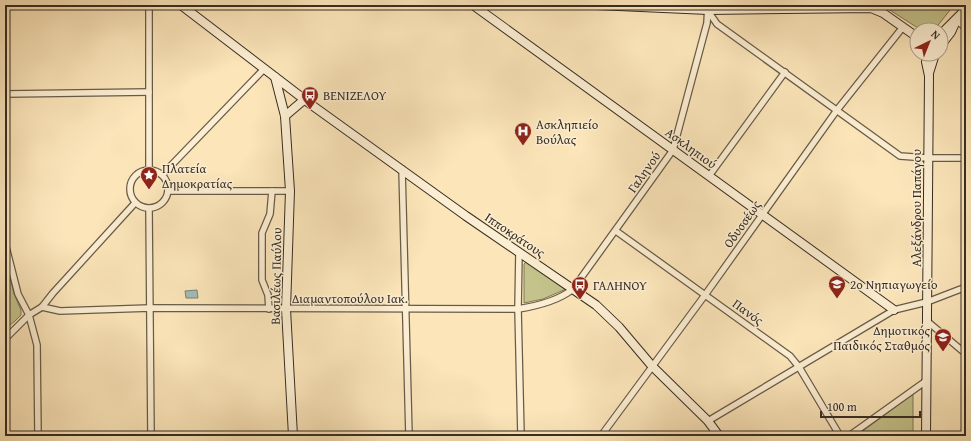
<svg xmlns="http://www.w3.org/2000/svg" width="971" height="441" font-family="'Gentium Book Plus',serif">
<style>
.green{fill:#c4c38b;stroke:#7e7857}
.water{fill:#a2bdb8;stroke:#77837c}
.lines{fill:none;stroke-linecap:round;stroke-linejoin:round}
.street-casing{stroke:#685b48;stroke-width:8}
.secondary-casing{stroke:#372d23;stroke-width:10}
.street{stroke:#fceed2;stroke-width:5.5}
.secondary{stroke:#fceed2;stroke-width:8}
.labels{text-anchor:middle;dominant-baseline:central;stroke-width:3;stroke-linejoin:round;paint-order:stroke}
.poi-label{font-size:13px;fill:#372d23;stroke:#fceed2;text-anchor:start}
.street-label{font-size:13px;fill:#372d23;stroke:#fceed2}
</style>
<rect width="100%" height="100%" fill="#fbe5b9"/>
<filter id="stains"><feTurbulence type="fractalNoise" baseFrequency=".005" numOctaves="4"/><feColorMatrix values="0 0 0 0 .2 0 0 0 0 .09 0 0 0 0 .02 0 0 0 .5 -.17"/></filter>
<radialGradient id="worn" r=".72"><stop offset=".6" stop-color="#630" stop-opacity="0"/><stop offset="1" stop-color="#630" stop-opacity=".3"/></radialGradient>
<g class="green">
<polygon points="882,5 954,5 935,29 921,30"/>
<polygon points="5,258 14,294 21,310 21,315 15,321 5,329"/>
<polygon points="526,262 527,262 566,289 543,299 524,303 524,264"/>
<polygon points="913,394 913,436 856,436"/>
</g>
<polygon class="water" points="197,290 198,298 186,298 185,291"/>
<g class="lines">
<g class="street-casing">
<g id="street">
<polyline points="708,11 717,24 900,156 928,158 966,158"/>
<polyline points="956,20 966,28"/>
<polyline points="5,94 149,92"/>
<polyline points="402,169 409,436"/>
<circle cx="149" cy="189" r="19"/>
<polyline points="149,170 149,5"/>
<polyline points="162,175 264,69"/>
<polyline points="709,176 785,72"/>
<polyline points="168,191 290,191"/>
<polyline points="149,209 151,436"/>
<polyline points="616,231 790,356 799,367 840,436"/>
<polyline points="5,243 18,294 29,315 37,345 38,436"/>
<polyline points="519,252 518,309 521,436"/>
<polyline points="42,307 53,293 135,203"/>
<polyline points="269,309 268,295 262,280 262,233 270,214 272,191"/>
<polyline points="927,321 966,354"/>
<path d="M5,339l24,-24 13,-8 18,4 90,-3 368,1c19,-3 40,-8 55,-20l100,-139 34,-127 1,-18"/>
<polyline points="708,421 894,310 927,302 966,287"/>
<polyline points="601,436 705,295 837,110 903,27"/>
<polyline points="849,436 926,381"/>
</g>
</g>
<g class="secondary-casing">
<g id="secondary">
<polyline points="181,5 313,106 466,216 596,305 619,327 652,366 708,421 719,436"/>
<polyline points="473,5 894,310"/>
<polyline points="596,5 708,10 871,8 883,13 917,37"/>
<polyline points="941,34 966,9"/>
<polyline points="941,45 951,32 956,21"/>
<polyline points="929,73 935,54"/>
<polyline points="275,77 285,116 290,191 286,309 293,436"/>
<polyline points="285,116 305,99"/>
<polyline points="926,436 929,76 926,62 928,54"/>
</g>
</g>
<use href="#street" class="street"/>
<use href="#secondary" class="secondary"/>
</g>
<defs>
<g id="bus-pin" transform="scale(0.9)"><path d="M0 17L-7.5 6A9.5 9.5 0 1 1 7.5 6Z" fill="#8f2418" stroke="#fceed2"/><path d="M-5-6H5V4H4V6H2V4H-2V6H-4V4H-5ZM-3.5-4V0h7V-4ZM-3.5 1.2v1.5H-2V1.2ZM2 1.2v1.5H3.5V1.2Z" fill="#fff"/></g>
<g id="hospital-pin" transform="scale(0.9)"><path d="M0 17L-7.5 6A9.5 9.5 0 1 1 7.5 6Z" fill="#8f2418" stroke="#fceed2"/><path d="M-5-5h3v3.5h4V-5h3V5h-3V1.5h-4V5h-3Z" fill="#fff"/></g>
<g id="sight-pin" transform="scale(0.9)"><path d="M0 17L-7.5 6A9.5 9.5 0 1 1 7.5 6Z" fill="#8f2418" stroke="#fceed2"/><path d="M0-6L1.8-2.2L6-1.7L2.9 1.2L3.7 5.4L0 3.3L-3.7 5.4L-2.9 1.2L-6-1.7L-1.8-2.2Z" fill="#fff"/></g>
<g id="school-pin" transform="scale(0.9)"><path d="M0 17L-7.5 6A9.5 9.5 0 1 1 7.5 6Z" fill="#8f2418" stroke="#fceed2"/><path d="M0-5L7-2L0 1L-7-2ZM-4 1L0 2.5L4 1V4Q0 6-4 4Z" fill="#fff"/></g>
</defs>
<g fill-rule="evenodd">
<use href="#bus-pin" x="310" y="95"/>
<use href="#hospital-pin" x="523" y="131"/>
<use href="#sight-pin" x="149" y="175"/>
<use href="#school-pin" x="837" y="284"/>
<use href="#bus-pin" x="580" y="285"/>
<use href="#school-pin" x="943" y="337"/>
</g>
<g class="labels">
<g class="poi-label">
<text x="323" y="95">ΒΕΝΙΖΕΛΟΥ</text>
<text x="536" y="124">Ασκληπιείο<tspan x="536" dy="15">Βούλας</tspan></text>
<text x="162" y="168">Πλατεία<tspan x="162" dy="15">Δημοκρατίας</tspan></text>
<text x="850" y="284">2ο Νηπιαγωγείο</text>
<text x="593" y="285">ΓΑΛΗΝΟΥ</text>
<text x="930" y="330" text-anchor="end">Δημοτικός<tspan x="930" dy="15">Παιδικός Σταθμός</tspan></text>
</g>
<g class="street-label">
<text transform="translate(691 148) rotate(36)">Ασκληπιού</text>
<text transform="translate(644 172) rotate(-55)">Γαληνού</text>
<text transform="translate(916 208) rotate(-90)">Αλεξάνδρου Παπάγου</text>
<text transform="translate(742 224) rotate(-55)">Οδυσσέως</text>
<text transform="translate(515 235) rotate(34)">Ιπποκράτους</text>
<text transform="translate(276 276) rotate(-89)">Βασιλέως Παύλου</text>
<text x="350" y="298">Διαμαντοπούλου Ιακ.</text>
<text transform="translate(748 312) rotate(36)">Πανός</text>
</g>
</g>
<rect width="971" height="441" fill="none" stroke="#fbe5b9" stroke-width="20"/>
<rect x="6" y="6" width="959" height="429" fill="none" stroke="#372d23" stroke-width="2"/>
<rect x="10" y="10" width="951" height="421" fill="none" stroke="#372d23"/>
<g transform="translate(929 42) rotate(43)"><circle r="19" fill="#fceed2" stroke="#ada18c"/>
<path d="M0-3L7 15L0 10L-7 15Z" fill="#8f2418"/>
<text y="-6" font-size="11" font-weight="bold" text-anchor="middle" fill="#372d23">N</text>
</g>
<path d="M821 411v6h99v-6" fill="none" stroke="#372d23" stroke-width="2"/>
<text x="827" y="411" font-size="12" fill="#372d23" stroke="#fceed2" stroke-width="3" paint-order="stroke">100 m</text>
<rect width="100%" height="100%" filter="url(#stains)"/>
<rect width="100%" height="100%" fill="url(#worn)"/>
</svg>
